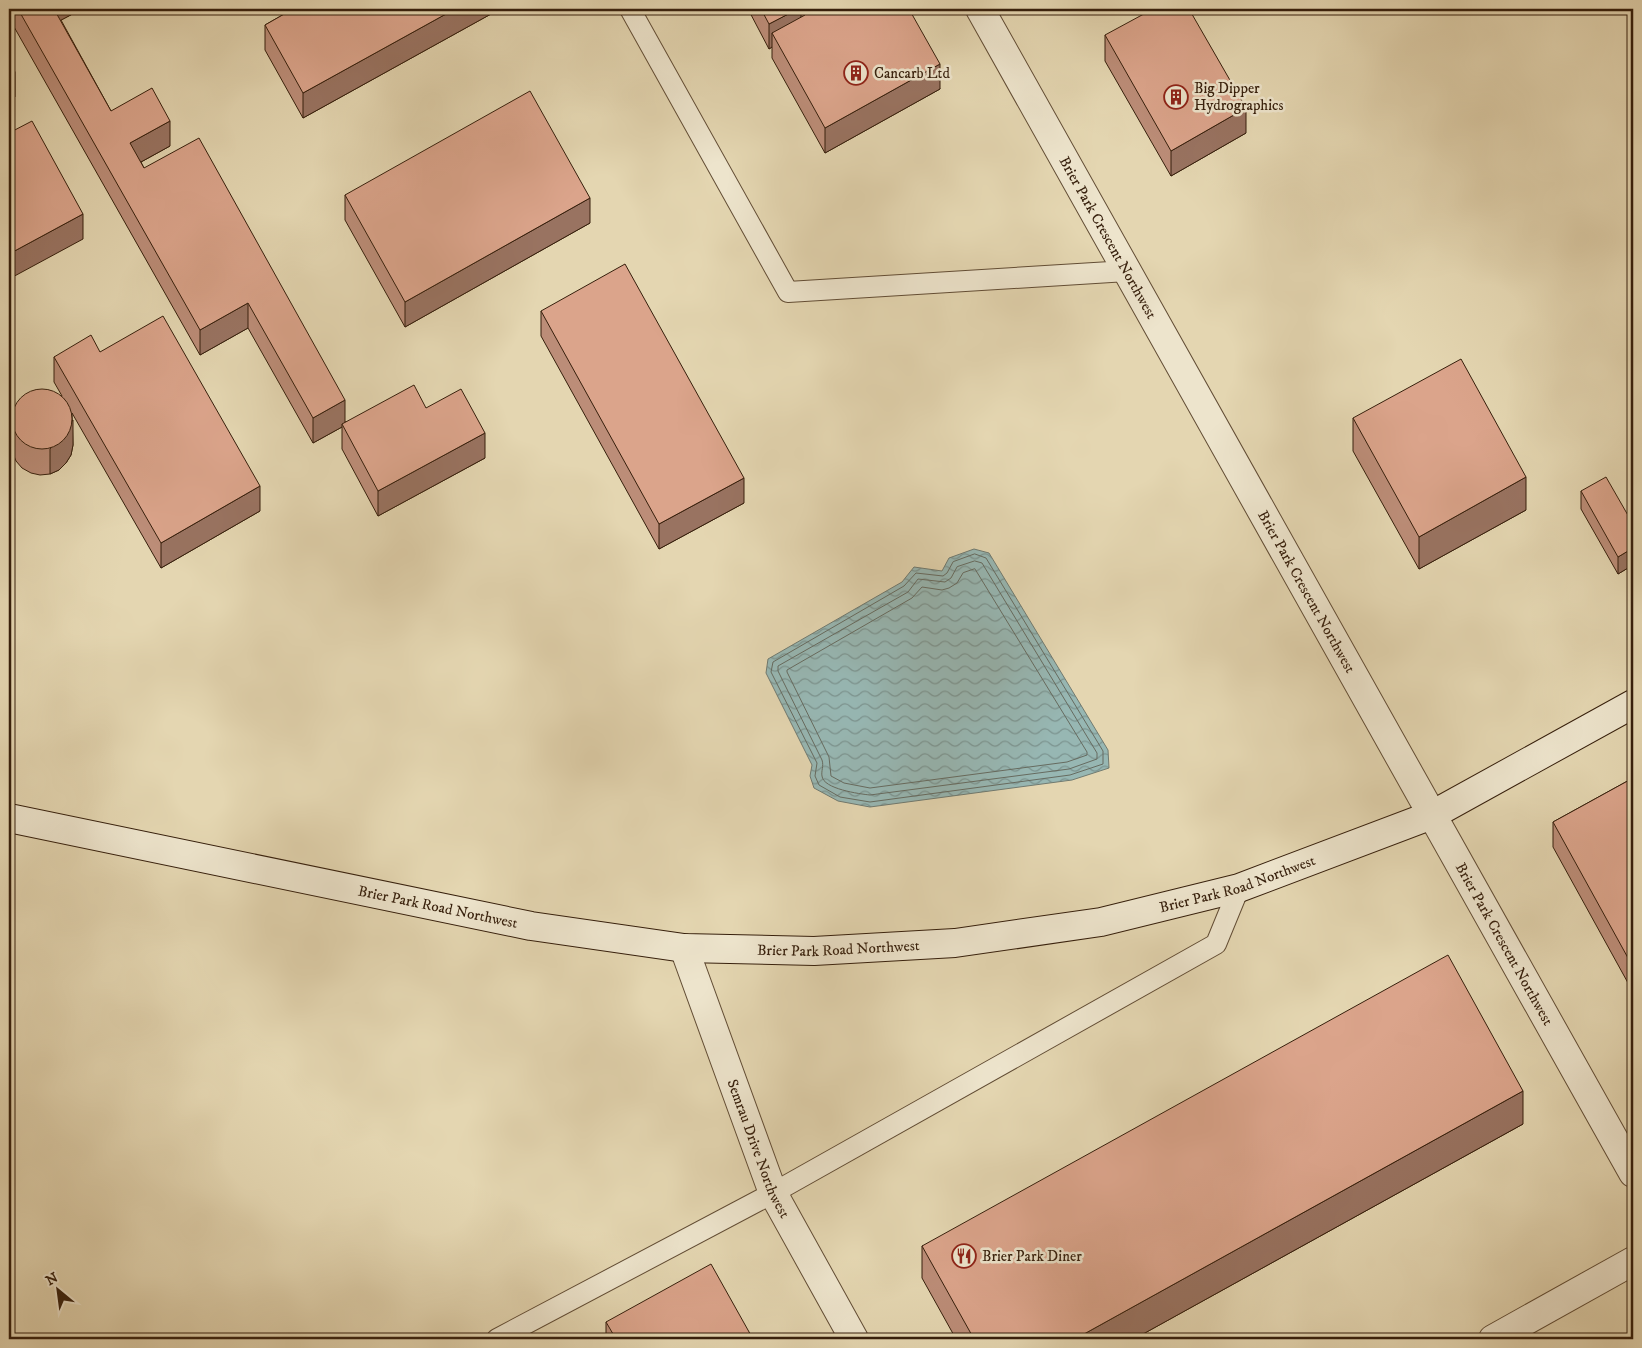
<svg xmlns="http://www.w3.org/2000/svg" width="1642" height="1348" font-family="'IM FELL DW Pica',serif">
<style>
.water{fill:url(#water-waves);stroke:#707a70}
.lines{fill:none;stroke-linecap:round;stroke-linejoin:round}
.shore{stroke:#666b60;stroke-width:1}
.lane-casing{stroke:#624d35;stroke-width:22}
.street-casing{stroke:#624d35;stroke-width:30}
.secondary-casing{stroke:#361f0c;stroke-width:30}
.lane{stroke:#ede4cc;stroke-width:20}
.street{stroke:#ede4cc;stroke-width:28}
.secondary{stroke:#ede4cc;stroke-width:28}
.wall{fill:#bc8d78;stroke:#361f0c}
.shaded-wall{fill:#997361;stroke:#361f0c}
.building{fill:#dba48b;stroke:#361f0c}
.labels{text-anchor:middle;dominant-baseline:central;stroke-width:5;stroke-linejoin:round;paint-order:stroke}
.poi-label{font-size:15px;fill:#361f0c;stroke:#ede4cc;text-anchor:start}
.street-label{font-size:15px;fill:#361f0c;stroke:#ede4cc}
</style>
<defs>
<pattern id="water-waves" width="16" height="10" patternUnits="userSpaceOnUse" patternTransform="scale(1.25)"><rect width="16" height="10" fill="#97b7b3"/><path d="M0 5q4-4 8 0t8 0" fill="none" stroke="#7c9490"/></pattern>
</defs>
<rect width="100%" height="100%" fill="#e4d6b1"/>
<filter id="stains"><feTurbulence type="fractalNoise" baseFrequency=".004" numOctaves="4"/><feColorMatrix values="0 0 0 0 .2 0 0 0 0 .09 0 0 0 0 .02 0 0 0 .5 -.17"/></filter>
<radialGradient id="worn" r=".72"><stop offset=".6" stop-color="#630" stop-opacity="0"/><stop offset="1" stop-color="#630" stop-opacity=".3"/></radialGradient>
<polygon class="water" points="974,549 989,553 1108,750 1109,768 1072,780 870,807 838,801 814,788 810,776 812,765 766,673 768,659 902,582 914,567 942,571 949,558"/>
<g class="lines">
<g class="shore">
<polygon points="975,554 986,558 1103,751 1103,764 1070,775 870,802 840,797 819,785 815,776 817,763 771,672 773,662 904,586 916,573 943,576 947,573 953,562"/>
<path d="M975,561l7,2 115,190v6l-28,10 -199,26c-10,-1 -47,-6 -48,-19 -1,-5 2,-10 0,-16l-44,-89v-5l130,-74 10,-13 27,3 6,-4 6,-11z"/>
<polygon points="975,569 1087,752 1087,755 1067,762 870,788 844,783 831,776 829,757 787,672 787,670 912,598 922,587 942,590 949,588 957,583 963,573"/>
</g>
<g class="lane-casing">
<g id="lane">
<polyline points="630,9 788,292 1127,271"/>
<polyline points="497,1339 773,1193 1216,944 1239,888"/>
</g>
</g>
<g class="street-casing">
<g id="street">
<path id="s1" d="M980,9l653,1164"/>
<path id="s2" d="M684,948l89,245 81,146"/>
<polyline points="1493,1339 1633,1261"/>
</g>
</g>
<g class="secondary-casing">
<g id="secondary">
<path id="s3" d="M9,818l522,108 153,22 130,3 141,-8 146,-21 138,-34 193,-73 201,-111"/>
</g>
</g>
<use href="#lane" class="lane"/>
<use href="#street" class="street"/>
<use href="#secondary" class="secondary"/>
</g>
<g class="wall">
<polygon points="9,9 82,9 61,20 111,111 170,146 141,162 144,168 345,422 426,408 485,458 378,516 342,449 342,427 313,443 248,328 200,355 9,18"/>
<polygon points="293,9 500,9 303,118 265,50 265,25"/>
<polygon points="748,9 909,9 940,89 825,153 772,58 772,47 769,49"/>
<polygon points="1105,35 1246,133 1171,176 1105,61"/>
<polygon points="345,195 590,223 405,327 345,220"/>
<polygon points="541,311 744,503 659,549 541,336"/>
<polygon points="100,352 260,511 161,568 72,413 73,445 71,455 66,463 59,470 50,474 40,475 31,473 22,468 16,461 12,451 11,416 62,396 54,382 54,357"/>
<polygon points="1353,418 1526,510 1419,569 1353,451"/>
<polygon points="1581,491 1633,524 1633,565 1618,574 1581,509"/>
<polygon points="1633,778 1633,992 1553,847 1553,822"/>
<polygon points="1523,1124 1134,1339 956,1339 922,1278 922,1246"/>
<polygon points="606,1322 753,1339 606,1339"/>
</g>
<g class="shaded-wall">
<polygon points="50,9 82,9 50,26"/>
<polygon points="455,9 500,9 303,118 303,93"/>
<polygon points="798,9 801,9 801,32 772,33 772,47 769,49 769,24"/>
<polygon points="940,64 940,89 825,153 825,128"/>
<polygon points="15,72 15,97 9,100 9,75"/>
<polygon points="1246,108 1246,133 1171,176 1171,151"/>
<polygon points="170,121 170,146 130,168 130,143"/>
<polygon points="590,198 590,223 405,327 405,302"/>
<polygon points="83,214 83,239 9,279 9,254"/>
<polygon points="248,303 248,328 200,355 200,330"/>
<polygon points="345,400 345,425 342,424 342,427 313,443 313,418"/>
<polygon points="73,420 73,445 71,455 66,463 59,470 50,474 50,449"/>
<polygon points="485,433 485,458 378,516 378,491"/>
<polygon points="1526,477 1526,510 1419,569 1419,537"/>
<polygon points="744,478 744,503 659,549 659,524"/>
<polygon points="260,486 260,511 161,568 161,543"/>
<polygon points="1633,548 1633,565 1618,574 1618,557"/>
<polygon points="1523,1091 1523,1124 1134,1339 1075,1339"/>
</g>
<g class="building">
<polygon points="18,9 54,9 111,111 152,88 170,121 130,143 144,168 199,138 345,400 313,418 248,303 200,330"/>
<polygon points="293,9 455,9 303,93 265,25"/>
<polygon points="761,9 798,9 769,24"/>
<polygon points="801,9 909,9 940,64 825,128 772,33 805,15"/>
<polygon points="1153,9 1189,9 1246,108 1171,151 1105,35"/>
<polygon points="9,60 15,72 9,75"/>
<polygon points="530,91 590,198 405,302 345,195"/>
<polygon points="32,121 83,214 9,254 9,133"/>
<polygon points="625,264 744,478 659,524 541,311"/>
<polygon points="163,316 260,486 161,543 54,357 91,335 100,352"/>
<polygon points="1461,359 1526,477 1419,537 1353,418"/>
<polygon points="414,385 426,408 461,389 485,433 378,491 342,424"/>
<circle cx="42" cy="419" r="30"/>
<polygon points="1606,477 1633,524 1633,548 1618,557 1581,491"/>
<polygon points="1633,778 1633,967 1553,822"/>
<polygon points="1448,955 1523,1091 1075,1339 974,1339 922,1246"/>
<polygon points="711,1264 753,1339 616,1339 606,1322"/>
</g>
<defs>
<g id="building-ring" transform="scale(1.25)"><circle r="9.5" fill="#ede4cc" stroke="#8f2418" stroke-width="1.5"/><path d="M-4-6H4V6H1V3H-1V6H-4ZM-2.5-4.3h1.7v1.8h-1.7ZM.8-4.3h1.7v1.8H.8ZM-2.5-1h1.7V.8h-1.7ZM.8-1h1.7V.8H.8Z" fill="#8f2418"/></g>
<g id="restaurant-ring" transform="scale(1.25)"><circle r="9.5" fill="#ede4cc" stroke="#8f2418" stroke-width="1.5"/><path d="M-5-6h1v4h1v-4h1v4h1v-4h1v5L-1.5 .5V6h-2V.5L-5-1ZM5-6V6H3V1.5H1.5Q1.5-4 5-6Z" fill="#8f2418"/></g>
</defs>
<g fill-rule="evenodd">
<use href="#building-ring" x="856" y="73"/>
<use href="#building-ring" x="1176" y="97"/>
<use href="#restaurant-ring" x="964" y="1256"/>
</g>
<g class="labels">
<g class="poi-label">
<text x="874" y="73">Cancarb Ltd</text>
<text x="1194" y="88">Big Dipper<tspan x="1194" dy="17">Hydrographics</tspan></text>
<text x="982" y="1256">Brier Park Diner</text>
</g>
<g class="street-label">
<text stroke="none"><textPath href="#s1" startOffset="262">Brier Park Crescent Northwest</textPath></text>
<text stroke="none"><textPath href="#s1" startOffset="668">Brier Park Crescent Northwest</textPath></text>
<text stroke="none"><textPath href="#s3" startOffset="1248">Brier Park Road Northwest</textPath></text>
<text stroke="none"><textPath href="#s3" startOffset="438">Brier Park Road Northwest</textPath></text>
<text stroke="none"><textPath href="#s1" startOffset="1072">Brier Park Crescent Northwest</textPath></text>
<text stroke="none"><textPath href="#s3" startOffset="842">Brier Park Road Northwest</textPath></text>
<text stroke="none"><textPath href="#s2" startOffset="214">Semrau Drive Northwest</textPath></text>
</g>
</g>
<rect width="1642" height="1348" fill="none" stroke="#e4d6b1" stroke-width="30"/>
<rect x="10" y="10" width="1622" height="1328" fill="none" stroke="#361f0c" stroke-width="2.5"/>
<rect x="15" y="15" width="1612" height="1318" fill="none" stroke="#361f0c"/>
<g transform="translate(58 1290) rotate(331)" stroke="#ede4cc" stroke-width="4" paint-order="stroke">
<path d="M0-4L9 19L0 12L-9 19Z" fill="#361f0c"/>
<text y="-8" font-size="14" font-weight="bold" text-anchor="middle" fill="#361f0c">N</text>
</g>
<rect width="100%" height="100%" filter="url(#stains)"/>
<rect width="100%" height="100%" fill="url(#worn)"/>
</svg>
